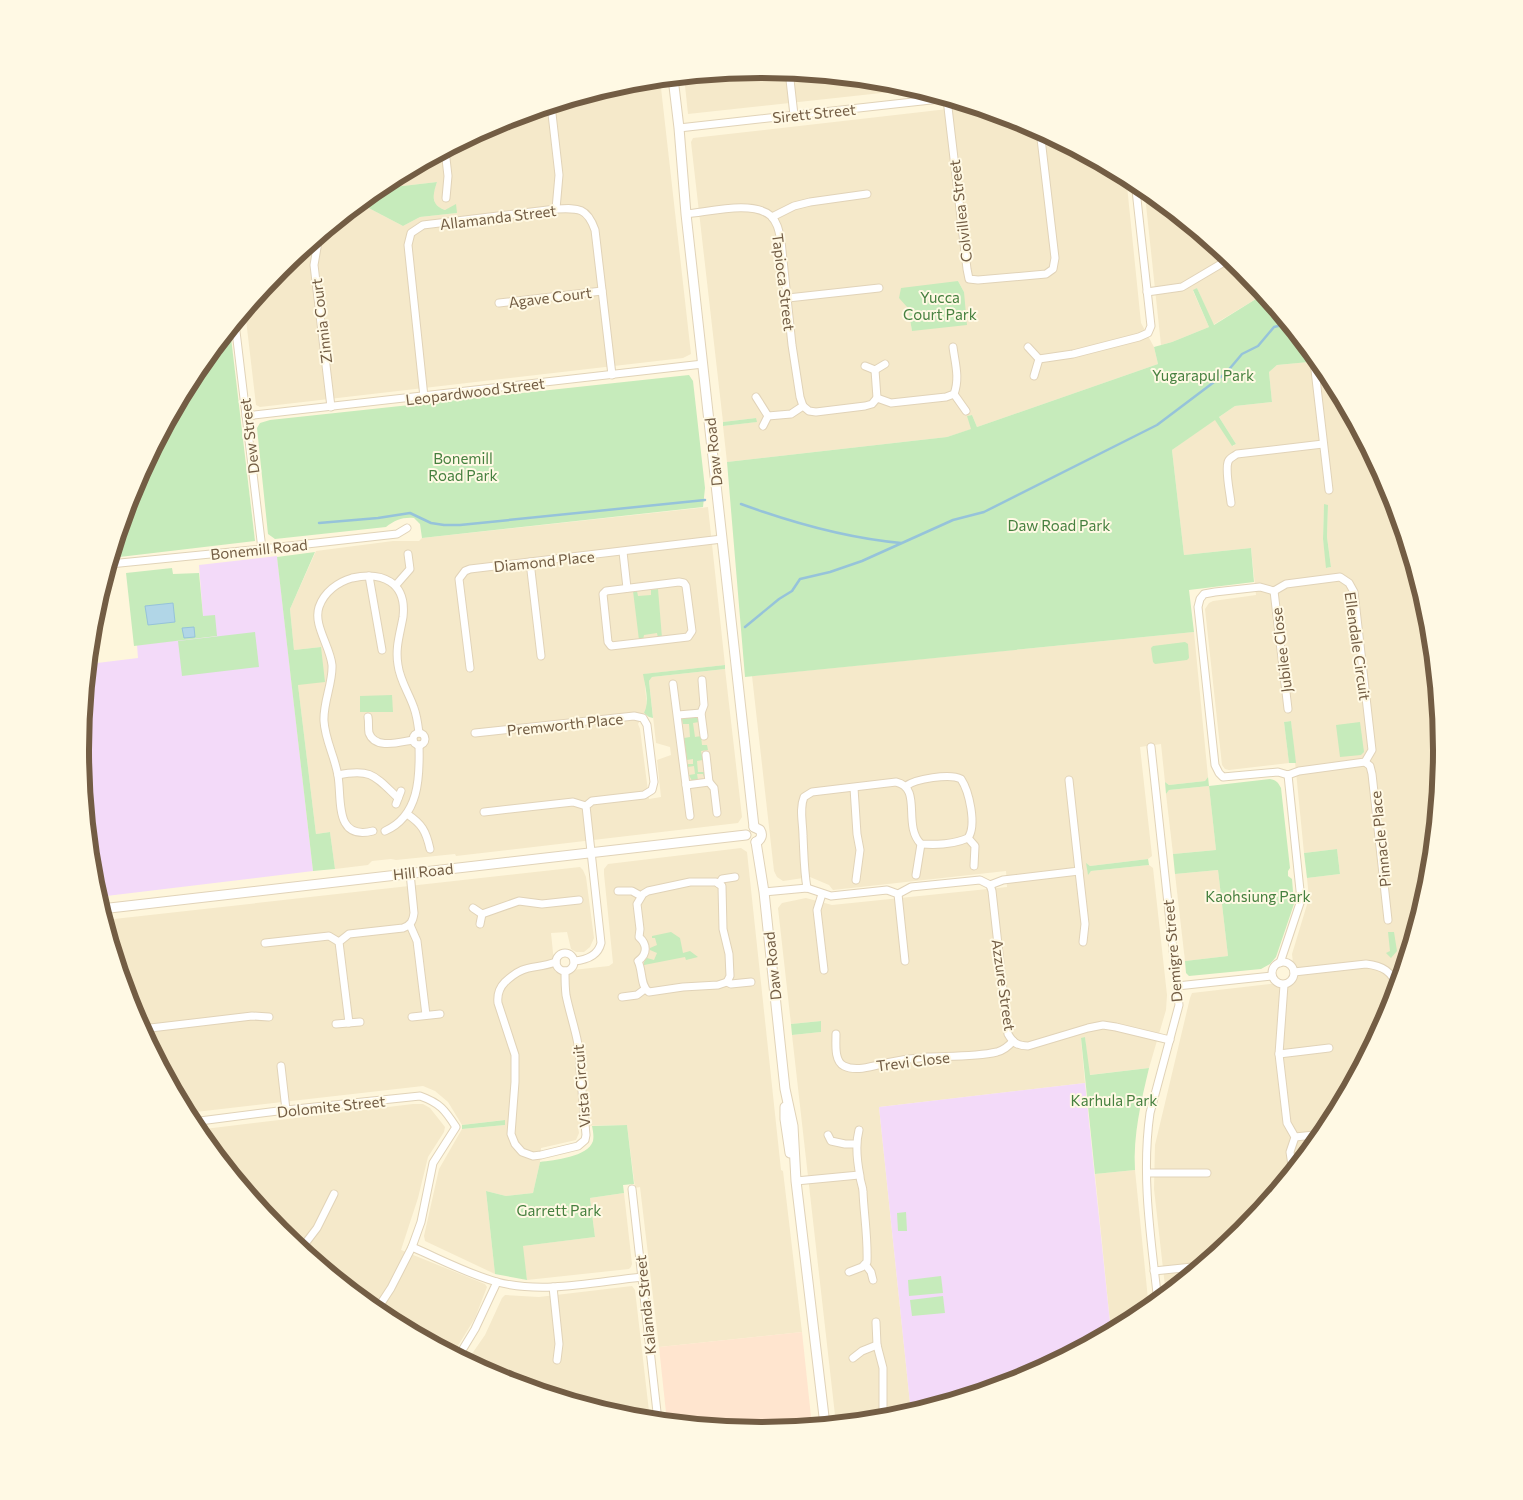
<svg xmlns="http://www.w3.org/2000/svg" width="1523" height="1500" font-family="Commissioner,sans-serif">
<style>
.residential{fill:#f5e9ca;fill-rule:evenodd}
.commercial{fill:#ffe5cf}
.education{fill:#f3daf9}
.green{fill:#c6ebbb}
.water{fill:#b1d6e7;stroke:#96c3da}
.lines{fill:none;stroke-linecap:round;stroke-linejoin:round}
.stream{stroke:#96c3da;stroke-width:2.5}
.minor-casing{stroke:#e1d3b8;stroke-width:9}
.tertiary-casing{stroke:#e1d3b8;stroke-width:11}
.minor{stroke:#fff;stroke-width:7}
.tertiary{stroke:#fff;stroke-width:9}
.labels{text-anchor:middle;dominant-baseline:central;stroke-width:4;stroke-linejoin:round;paint-order:stroke}
.street-label{font-size:15px;fill:#735d44;stroke:#fff9e4}
.park-label{font-size:15px;fill:#46803f;stroke:#fff9e4}
.rim{fill:none;stroke:#735d44;stroke-width:6}
</style>
<rect width="100%" height="100%" fill="#fef6dc"/>
<g class="residential">
<polygon points="762,69 895,82 918,89 688,114 684,76"/>
<polygon points="660,79 691,354 683,358 260,407 256,405 245,311 280,268 359,203 403,226 420,217 457,213 453,207 445,210 440,208 435,204 433,194 437,182 377,189 383,183 501,121 629,82"/>
<path d="M974,106l48,15 104,55 15,147 13,24 4,17 -181,63 -5,-12 -4,1 4,13 -25,8 -220,25 -4,-36 33,-4v-4l-33,4 -32,-280 2,-4zM958,281l6,11 -52,39 -4,-23z"/>
<polygon points="1144,186 1243,268 1264,294 1213,325 1197,288 1193,291 1209,327 1172,342 1161,345"/>
<path d="M1319,361l9,11 63,118 39,127 13,133 -13,133 -39,128 -63,118 -85,103 -77,63 -12,-106 1,-44 35,-147 2,-5 103,-12 -3,-27 17,-56 -2,-20 33,-4 -3,-25 -33,4 -13,-132 -7,1 5,41 -60,7 -4,-1 -3,-4 -17,-156 4,-6 4,-2 43,-6 -5,-47 -67,7 -12,-105 43,-31 18,27 3,-2 -17,-27 16,-11 37,-4 -3,-30 8,-7zM1324,505h4l-1,32 4,30 -4,1 -4,-29z"/>
<polygon points="708,507 725,665 644,674 647,708 638,724 640,729 649,799 661,797 657,760 671,755 670,747 656,743 649,681 652,677 725,669 742,817 738,823 456,856 455,854 396,860 391,859 372,861 368,865 335,869 330,832 316,834 298,685 321,647 294,650 290,609 316,551 393,541 419,541 422,538"/>
<polygon points="1194,632 1208,777 1205,781 1169,785 1165,782 1161,744 1140,747 1152,856 1148,859 1090,866 1087,864 1088,874 1091,871 1149,865 1153,868 1167,995 1166,1010 1149,1068 1089,1075 1085,1037 1081,1039 1085,1083 879,1107 911,1413 894,1418 836,1424 792,1035 821,1032 821,1021 791,1024 778,908 782,903 806,898 832,905 1007,887 1006,871 833,890 829,885 810,877 783,881 777,877 774,871 752,676"/>
<polygon points="1209,786 1216,850 1173,854 1166,794 1169,790"/>
<polygon points="741,848 747,852 781,1170 783,1171 802,1332 659,1347 640,1187 635,1188 627,1125 578,1126 579,1133 576,1140 541,1148 540,1162 533,1193 506,1196 486,1191 495,1274 425,1241 424,1236 439,1169 462,1129 505,1125 504,1120 462,1125 448,1102 435,1091 423,1086 187,1113 132,1010 105,920 580,867 583,870 586,877 594,938 590,947 584,952 576,952 571,949 567,932 551,933 555,972 609,966 613,963 604,874 604,869 608,864"/>
<polygon points="1218,870 1228,956 1185,961 1175,874"/>
<polygon points="413,1104 423,1104 430,1108 445,1127 444,1132 428,1157 418,1198 401,1250 485,1284 487,1287 475,1318 453,1354 383,1316 280,1232 196,1130"/>
<polygon points="1135,1170 1149,1309 1140,1317 1111,1332 1095,1174"/>
<polygon points="624,1193 632,1264 631,1267 629,1269 527,1280 522,1246 595,1237 590,1198"/>
<polygon points="632,1286 635,1290 650,1420 628,1418 501,1379 467,1361 485,1335 502,1298 505,1295 539,1297"/>
</g>
<polygon class="commercial" points="802,1332 812,1426 761,1431 667,1422 659,1347"/>
<g class="education">
<polygon points="277,556 313,871 98,897 93,883 80,750 89,664 138,658 137,645 217,636 203,617 199,565"/>
<polygon points="1085,1083 1111,1332 1022,1379 911,1413 879,1107"/>
</g>
<g class="green">
<path d="M437,182c-4,12 -7,23 8,28l11,-6 1,9 -37,4 -17,9 -44,-23 18,-14z"/>
<polygon points="958,281 964,292 967,325 912,331 908,308 899,298 901,288"/>
<polygon points="1197,288 1214,325 1264,294 1309,349 1308,352 1309,362 1277,365 1269,372 1272,402 1235,406 1219,417 1236,444 1232,446 1215,420 1172,450 1184,555 1251,548 1254,582 1189,590 1194,632 745,677 727,462 947,437 971,429 967,416 972,415 977,427 1158,364 1154,347 1172,342 1209,327 1193,290"/>
<polygon points="230,329 255,541 111,558 132,489 195,371"/>
<path d="M689,375l4,6 12,107 -2,19 -281,31 -2,-14 -6,-6c-11,-1 -19,2 -28,9l-111,12 -7,-5 -11,-106 3,-5 10,-3z"/>
<polygon points="756,418 757,422 723,426 723,422"/>
<polygon points="1324,504 1328,505 1327,537 1331,567 1326,568 1323,539"/>
<polygon points="315,552 290,609 294,650 321,647 325,682 298,685 316,834 330,832 335,869 313,871 277,557"/>
<polygon points="172,568 173,574 199,573 203,616 215,615 217,636 134,646 126,573"/>
<polygon points="658,589 662,638 658,638 657,633 644,635 643,640 639,640 633,591 637,591 638,596 651,595 651,590"/>
<polygon points="255,632 259,667 182,676 178,641"/>
<polygon points="1185,642 1188,644 1189,658 1187,660 1155,664 1153,662 1151,648 1153,646"/>
<path d="M725,665v4l-73,8 -3,4 4,37 -4,-1 -5,-4c6,-11 1,-27 -1,-39z"/>
<polygon points="392,695 393,712 360,712 360,696"/>
<polygon points="697,716 699,722 693,723 695,737 701,736 702,745 707,745 708,750 701,751 703,760 697,761 698,772 704,772 705,780 703,774 697,774 698,780 692,781 689,775 695,774 694,766 688,767 688,764 693,764 693,759 687,760 684,738 690,737 689,724 683,724 682,719"/>
<polygon points="1291,721 1296,763 1289,763 1284,722"/>
<polygon points="1360,722 1364,752 1361,755 1340,757 1336,725"/>
<path d="M1208,777l1,9 61,-7c6,1 8,3 11,9l9,80 -2,3v5l4,3 2,25 -18,53 -6,7 -9,5 -72,7 -3,-3 -1,-12 43,-5 -10,-86 -43,4 -2,-20 43,-4 -7,-64 -40,4 -3,4 -1,-12 4,3 36,-4z"/>
<polygon points="1337,849 1340,874 1307,878 1304,853"/>
<polygon points="1148,859 1149,865 1091,871 1088,875 1086,863 1090,866"/>
<polygon points="671,932 680,938 683,953 690,951 698,957 686,960 685,957 644,965 644,962 647,958 654,960 657,953 650,950 650,948 657,945 655,938 652,938 652,936"/>
<polygon points="1388,932 1394,932 1397,951 1391,958 1386,953 1390,951"/>
<polygon points="821,1021 821,1032 792,1035 791,1024"/>
<path d="M1085,1037l5,38 59,-7c-8,34 -16,67 -14,102l-40,4 -14,-136z"/>
<polygon points="505,1120 505,1125 462,1129 462,1125"/>
<path d="M627,1125l7,59 -11,1 1,8 -34,5 5,39 -72,9 4,34 -32,-6 -9,-83 20,5 27,-3 7,-31c14,-2 48,-5 53,-21 1,-5 0,-10 -1,-15z"/>
<polygon points="906,1212 907,1231 898,1231 897,1213"/>
<polygon points="941,1276 943,1293 909,1296 908,1280"/>
<polygon points="943,1296 945,1313 912,1316 910,1300"/>
</g>
<g class="water">
<polygon points="173,603 175,622 148,625 145,606"/>
<polygon points="194,627 195,637 184,638 182,628"/>
</g>
<g class="lines">
<g class="stream">
<path d="M741,504c52,19 105,34 160,39"/>
<polyline points="319,523 378,518 410,513 431,523 444,525 460,525 705,500"/>
<polyline points="745,627 779,599 792,591 800,579 830,572 862,561 953,520 984,512 1157,425 1226,373 1242,354 1258,346 1274,327 1282,325 1294,331"/>
</g>
<g class="minor-casing">
<g id="minor">
<polyline points="789,71 794,115"/>
<polyline points="947,99 967,269 969,279 978,280 1046,274 1053,269 1055,258 1040,130"/>
<polyline points="551,105 559,175 556,209"/>
<polyline points="679,128 949,98"/>
<polyline points="445,150 448,176 446,198"/>
<path d="M686,214c23,-2 67,-14 85,2 7,7 8,16 10,25l11,104 8,52 3,9"/>
<polyline points="772,217 794,206 810,202 867,194"/>
<polyline points="319,236 314,265 331,407"/>
<polyline points="1147,292 1182,287 1231,258"/>
<polyline points="788,298 879,288"/>
<polyline points="499,303 602,291"/>
<polyline points="235,323 262,549"/>
<polyline points="1028,347 1039,359 1034,376"/>
<polyline points="1313,353 1329,490"/>
<polyline points="1039,359 1073,354 1139,337 1148,333 1151,326 1135,181"/>
<polyline points="865,366 875,370 885,364"/>
<polyline points="875,370 877,398"/>
<polyline points="954,394 966,411"/>
<path d="M424,397l-16,-152 3,-12 12,-8 133,-16c22,-1 31,-2 39,21l17,145"/>
<polyline points="756,397 768,416 763,426"/>
<polyline points="246,416 703,364"/>
<path d="M768,416l23,-2 12,-8 6,5 7,1 49,-6 7,-2 5,-6 14,5 55,-6 8,-3c6,-16 1,-31 -1,-47"/>
<path d="M1231,503c-1,-10 -6,-32 -3,-41 1,-4 5,-5 9,-8l86,-10"/>
<polyline points="623,552 627,588"/>
<polyline points="530,562 541,656"/>
<polyline points="110,564 262,549 397,534 407,528"/>
<polyline points="369,576 382,650"/>
<polygon points="1340,577 1349,583 1354,592 1372,750 1365,762 1299,771 1288,775 1278,772 1223,777 1219,773 1215,765 1198,607 1200,599 1204,594 1215,592 1260,587 1274,591 1286,584"/>
<polygon points="679,582 684,583 686,586 692,631 688,637 611,646 608,642 603,594 606,591"/>
<polyline points="396,585 410,569 408,554"/>
<polyline points="1274,591 1288,709"/>
<polyline points="470,668 459,579 465,571 470,569 722,539"/>
<polyline points="673,684 690,816"/>
<polyline points="701,713 704,705 702,680"/>
<polyline points="678,715 701,713 704,736"/>
<path d="M368,717c1,5 0,11 1,16 6,17 31,9 44,7"/>
<path d="M475,733l159,-17 9,2 4,7 7,57 -2,8 -8,5 -52,6 -6,5 15,137c-3,13 -15,17 -27,18"/>
<circle cx="419" cy="739" r="6"/>
<path d="M1151,747l28,258 -29,108c-9,63 1,126 8,189"/>
<polyline points="1365,762 1370,766 1372,774 1388,920"/>
<path d="M338,775c33,-7 37,1 60,23"/>
<polyline points="709,782 714,788 717,813"/>
<polyline points="686,785 709,782 706,755"/>
<polyline points="854,788 857,834 860,850 856,880"/>
<polyline points="396,804 401,791"/>
<polyline points="484,812 573,802 586,806"/>
<path d="M407,814c15,10 19,17 23,35"/>
<path d="M373,831c-39,10 -31,-32 -35,-55 -3,-19 -13,-36 -14,-55 -1,-19 9,-38 8,-56 -2,-19 -19,-40 -13,-58 5,-15 19,-25 33,-29 30,-7 55,4 51,39 -3,17 -8,31 -5,48 2,16 11,28 16,43 3,8 4,17 5,25"/>
<path d="M385,831c34,-15 35,-53 34,-86"/>
<polyline points="968,838 975,846 974,866"/>
<polyline points="1079,871 1085,924 1083,942"/>
<polyline points="916,875 921,844"/>
<path d="M690,882h26l6,4 1,43 6,25 1,22 -3,6 -9,3 -35,2 -34,5c-9,-6 -6,-21 -11,-31 10,-7 9,-17 1,-24l1,-8 -3,-25 6,-10 5,-3z"/>
<polyline points="719,884 722,879 735,877"/>
<path d="M990,885l2,6 16,143c5,9 10,12 20,12l60,-18 15,-3 13,2 54,13"/>
<path d="M807,888c-3,-17 -3,-34 -4,-52 0,-13 -4,-27 1,-39l8,-5 84,-10c27,6 6,43 25,62 14,1 34,0 47,-6 9,-13 1,-47 -7,-59 -11,-6 -46,0 -55,7"/>
<polyline points="618,891 632,891 641,896"/>
<polyline points="764,892 807,888 831,896 887,890 898,894 911,887 980,880 990,885 1003,880 1079,871 1069,780"/>
<polyline points="822,894 817,910 824,970"/>
<polyline points="898,894 905,961"/>
<polyline points="473,908 482,914 480,924"/>
<polyline points="482,914 519,901 542,904 579,900"/>
<polyline points="410,925 417,941 426,1015"/>
<polyline points="265,943 329,936 339,942"/>
<circle cx="565" cy="962" r="9"/>
<circle cx="1283" cy="973" r="11"/>
<path d="M556,962c-23,8 -31,1 -51,20 -6,6 -8,12 -7,21l17,52v27l-4,52 4,10 7,8 11,4 8,-1 37,-9 7,-6 1,-5 -6,-66c1,-26 -9,-49 -14,-74 -1,-8 -1,-16 -1,-24"/>
<polyline points="1280,963 1301,900 1288,775"/>
<path d="M1294,972l72,-8c17,2 25,7 32,23"/>
<polyline points="727,982 731,984 751,982"/>
<polyline points="1284,985 1279,1054 1287,1123 1295,1137 1290,1152 1293,1172"/>
<polyline points="1177,986 1272,976"/>
<polyline points="622,997 637,995 645,989"/>
<polyline points="412,1017 440,1014"/>
<path d="M349,1023l-10,-81 10,-8 54,-6c8,-3 10,-7 11,-15l-4,-40"/>
<polyline points="336,1024 360,1022"/>
<polyline points="142,1029 252,1016 269,1017"/>
<path d="M836,1034c0,10 -2,27 8,32 12,6 30,0 42,-3 14,-3 28,-5 42,-6 23,-1 47,0 69,-5 7,-2 11,-5 16,-11"/>
<polyline points="1279,1054 1329,1048"/>
<polyline points="281,1066 286,1110"/>
<path d="M192,1122l94,-12 134,-14c20,7 25,14 36,31l-23,36 -12,59 -9,25 -21,41 -15,23"/>
<polyline points="199,1122 202,1137"/>
<polyline points="828,1135 831,1141 845,1144 855,1144"/>
<polyline points="1295,1137 1324,1134"/>
<polyline points="1147,1173 1207,1173"/>
<polyline points="796,1181 859,1175"/>
<polyline points="632,1189 658,1421"/>
<path d="M412,1247c28,12 56,27 85,35 47,12 97,0 145,-5"/>
<polyline points="301,1249 317,1228 334,1194"/>
<polyline points="865,1264 871,1272 873,1280"/>
<polyline points="1154,1271 1202,1266"/>
<path d="M849,1272l13,-5 5,-5c1,-24 -3,-47 -4,-70 0,-6 -3,-10 -3,-16 -3,-15 -5,-31 -1,-46"/>
<polyline points="553,1287 559,1344 557,1360"/>
<polyline points="876,1322 877,1345 883,1368 883,1411 887,1419"/>
<polyline points="458,1357 475,1329 497,1282"/>
<polyline points="853,1358 862,1351 877,1345"/>
<polyline points="873,1420 880,1417 883,1411"/>
<polyline points="843,1423 856,1422"/>
</g>
</g>
<g class="tertiary-casing">
<g id="tertiary">
<polyline points="673,78 679,128 686,214 754,827"/>
<path d="M754,827l6,3c3,5 1,10 -4,12"/>
<polyline points="756,842 764,892 785,1089 793,1126 796,1181 825,1425"/>
<polyline points="101,909 746,835"/>
<polyline points="785,1107 785,1119 790,1153"/>
</g>
</g>
<use href="#minor" class="minor"/>
<use href="#tertiary" class="tertiary"/>
</g>
<g class="labels">
<g class="street-label">
<text transform="translate(814 113) rotate(-6)">Sirett Street</text>
<text transform="translate(960 211) rotate(-97)">Colvillea Street</text>
<text transform="translate(498 217) rotate(-7)">Allamanda Street</text>
<text transform="translate(784 282) rotate(83)">Tapioca Street</text>
<text transform="translate(550 297) rotate(-7)">Agave Court</text>
<text transform="translate(321 321) rotate(-97)">Zinnia Court</text>
<text transform="translate(475 391) rotate(-7)">Leopardwood Street</text>
<text transform="translate(249 436) rotate(-97)">Dew Street</text>
<text transform="translate(713 452) rotate(-96)">Daw Road</text>
<text transform="translate(259 549) rotate(-6)">Bonemill Road</text>
<text transform="translate(544 561) rotate(-6)">Diamond Place</text>
<text transform="translate(1358 646) rotate(82)">Ellendale Circuit</text>
<text transform="translate(1281 650) rotate(-97)">Jubilee Close</text>
<text transform="translate(565 724) rotate(-6)">Premworth Place</text>
<text transform="translate(1380 839) rotate(-96)">Pinnacle Place</text>
<text transform="translate(423 871) rotate(-6)">Hill Road</text>
<text transform="translate(1172 951) rotate(-95)">Demigre Street</text>
<text transform="translate(772 966) rotate(-96)">Daw Road</text>
<text transform="translate(1004 985) rotate(82)">Azzure Street</text>
<text transform="translate(913 1061) rotate(-7)">Trevi Close</text>
<text transform="translate(581 1086) rotate(-95)">Vista Circuit</text>
<text transform="translate(331 1106) rotate(-6)">Dolomite Street</text>
<text transform="translate(645 1305) rotate(-96)">Kalanda Street</text>
</g>
<g class="park-label">
<text x="940" y="297">Yucca<tspan x="940" dy="17">Court Park</tspan></text>
<text x="1203" y="375">Yugarapul Park</text>
<text x="463" y="458">Bonemill<tspan x="463" dy="17">Road Park</tspan></text>
<text x="1059" y="525">Daw Road Park</text>
<text x="1258" y="896">Kaohsiung Park</text>
<text x="1114" y="1100">Karhula Park</text>
<text x="559" y="1210">Garrett Park</text>
</g>
</g>
<path d="M0 0H1523V1500H0ZM89 750a672 672 0 1 1 1344 0a672 672 0 1 1-1344 0Z" fill="#fff9e4" fill-rule="evenodd"/>
<path class="rim" d="M89 750a672 672 0 1 1 1344 0a672 672 0 1 1-1344 0Z"/>
</svg>
